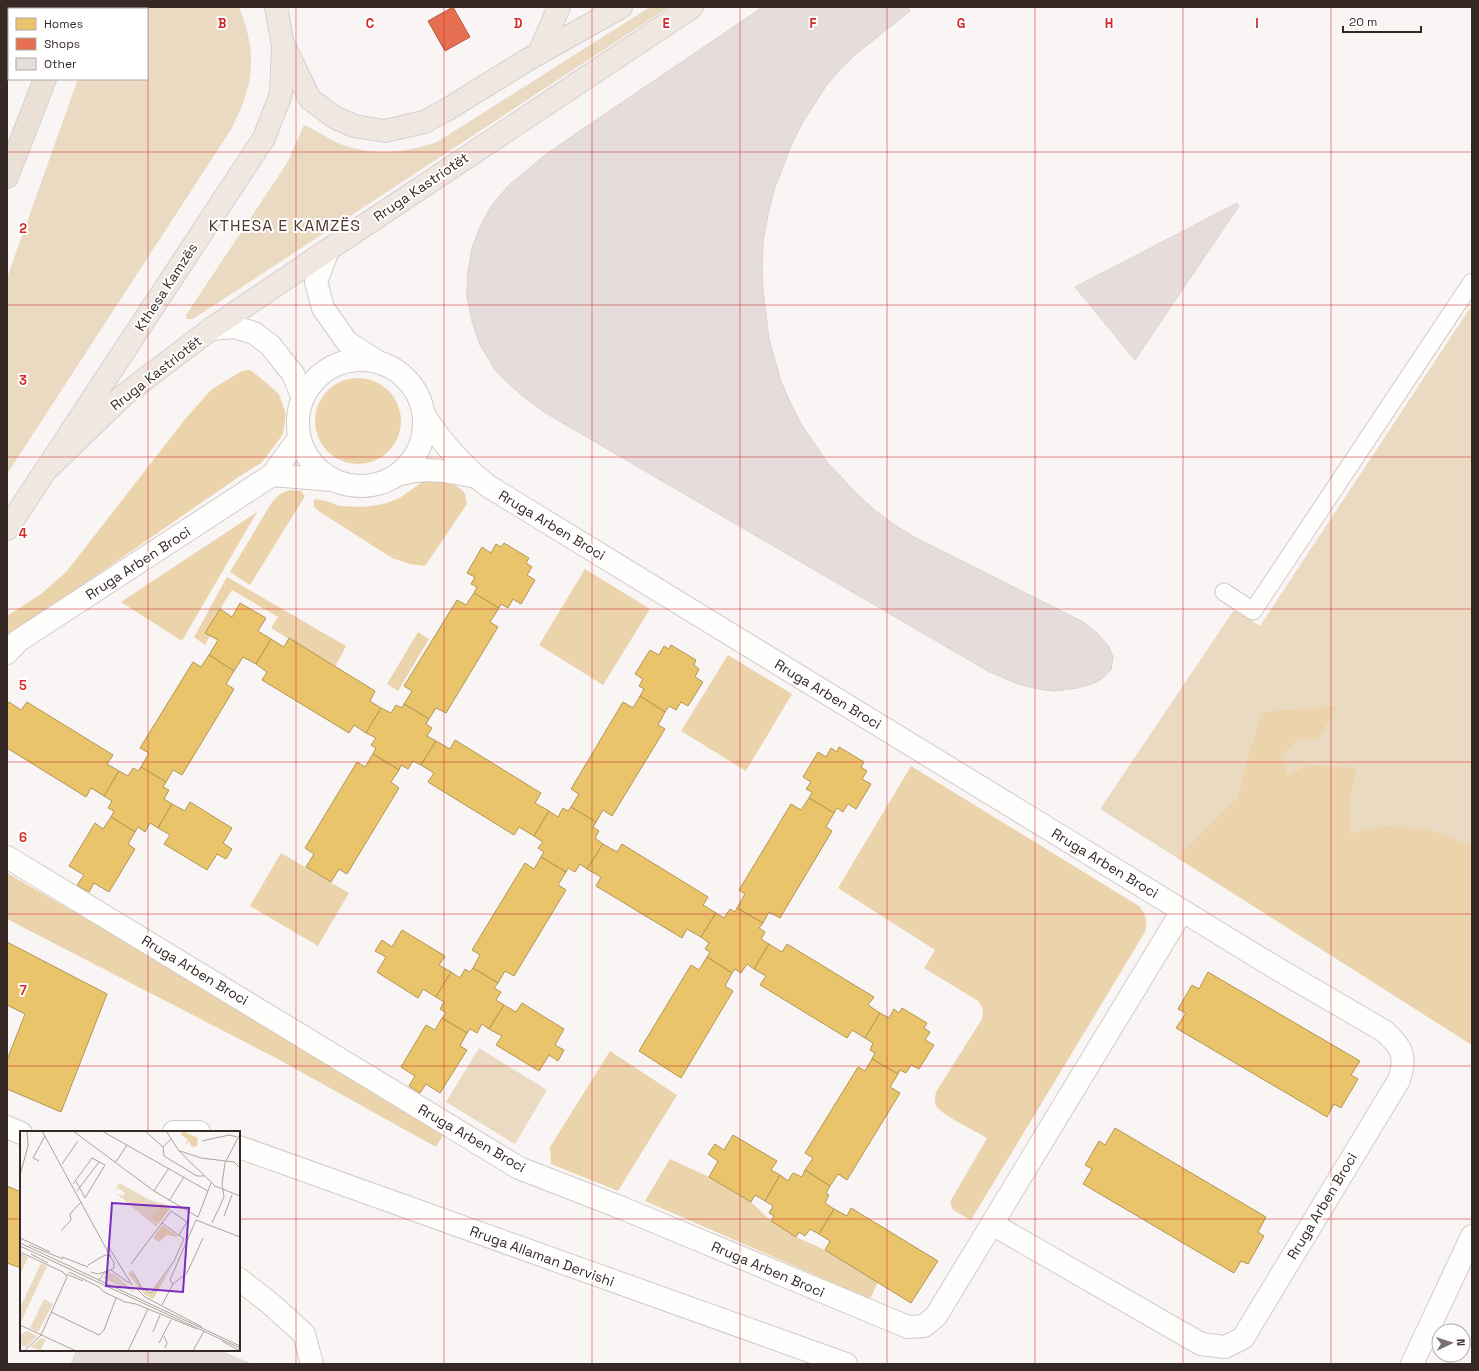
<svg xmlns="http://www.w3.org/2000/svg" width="1479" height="1371" font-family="'Space Grotesk',sans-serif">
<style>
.green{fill:#eadac2}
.forest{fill:#ebd3ac}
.homes{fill:#e9c46a;stroke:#b39655}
.shops{fill:#e76f51;stroke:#b25a44}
.building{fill:#e5dcdb;stroke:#ded6d5;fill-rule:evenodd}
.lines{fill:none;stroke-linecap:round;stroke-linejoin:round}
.pedestrian-casing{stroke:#d2cac7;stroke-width:19}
.minor-casing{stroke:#d2cac7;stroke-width:24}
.primary-casing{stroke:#d4d0cf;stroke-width:24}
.trunk-casing{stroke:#d4d0cf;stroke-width:24}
.pedestrian{stroke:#fefefd;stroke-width:17}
.minor{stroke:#fefefd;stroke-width:22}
.primary{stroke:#efe7e0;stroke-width:22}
.trunk{stroke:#eae0d6;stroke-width:22}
.grid{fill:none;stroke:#d62828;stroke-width:1;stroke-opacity:0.55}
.labels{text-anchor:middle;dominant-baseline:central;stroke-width:4;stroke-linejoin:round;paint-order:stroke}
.street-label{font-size:14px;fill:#362925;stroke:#fff}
.quarter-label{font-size:16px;letter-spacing:1px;fill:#52362e;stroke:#fff}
.inset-road{fill:none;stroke:#aba3a1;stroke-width:1}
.view{fill:#7b2cbf;fill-opacity:0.15;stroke:#7b2cbf;stroke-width:2}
.inset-edge{fill:none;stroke:#362925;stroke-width:2}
.grid-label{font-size:13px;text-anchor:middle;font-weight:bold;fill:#d62828;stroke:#fff;stroke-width:4;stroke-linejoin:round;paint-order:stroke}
</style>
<rect width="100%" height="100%" fill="#f9f5f4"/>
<g class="green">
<path d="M104,7h135c12,30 17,59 6,90 -3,11 -9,21 -13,31l-225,346v-196l71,-199h69v-70h-44z"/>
<path d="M650,7h19l-476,312h-7v-4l101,-152 17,-38c10,4 18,10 28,15 35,17 69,14 105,2z"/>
<polygon points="1472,305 1472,1045 1100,809 1234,610 1260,626"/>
<polygon points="479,1048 547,1090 515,1144 446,1102"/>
</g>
<g class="forest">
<polygon points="250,370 258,376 279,394 286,414 283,434 273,448 261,463 240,476 20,628 7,639 7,616 41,594 67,571 186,418 212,389 242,371"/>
<circle cx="358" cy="421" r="43"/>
<path d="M424,481c13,0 33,0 41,13 1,3 1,7 2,10l-42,62 -15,-2 -18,-6 -72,-46 -6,-5v-7c9,-2 17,4 27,6 19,2 42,1 60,-9 8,-5 15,-11 23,-16z"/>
<polygon points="289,490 301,491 305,496 250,585 230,572 272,502 280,494"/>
<polygon points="257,512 182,641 121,602"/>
<polygon points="585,569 650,609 603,685 539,645"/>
<polygon points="227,577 346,646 335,667 271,628 278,617 232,590 205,633 210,636 205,645 194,637"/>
<polygon points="418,632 429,639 398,691 387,684"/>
<polygon points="728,655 792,694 746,771 681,731"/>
<polygon points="1337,706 1318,739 1297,739 1282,757 1288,776 1308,765 1357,768 1349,803 1351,834 1384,826 1429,829 1462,843 1472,844 1472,1045 1178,858 1238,797 1248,757 1262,712"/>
<path d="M911,766l228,140c7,9 9,15 6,26l-174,288 -18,-10 -3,-8 37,-64c-10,-6 -45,-23 -50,-31 -3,-5 -2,-10 -1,-15l46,-73 1,-10 -5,-8 -54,-33 11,-18 -97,-62z"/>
<polygon points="281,853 349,893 318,946 250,906"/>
<polygon points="7,873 112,934 444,1133 436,1147 276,1058 7,919"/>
<polygon points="610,1051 677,1095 618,1191 551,1164 550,1147"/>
<polygon points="670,1159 709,1177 751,1202 771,1221 796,1237 825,1250 878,1282 870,1299 645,1201"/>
</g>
<g class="homes">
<polygon points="504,543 529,558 526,563 532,567 527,575 535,580 521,604 513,599 508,608 501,604 499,608 474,593 477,587 471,584 475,577 467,573 482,547 491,553 496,544 501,547"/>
<polygon points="474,593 499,608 490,622 498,627 446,713 436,708 429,719 404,704 412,691 404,686 457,600 466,605"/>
<polygon points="240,603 266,618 258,631 271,639 256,664 243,657 234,671 209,655 218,640 205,633 220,609 232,617"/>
<polygon points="289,638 375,691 370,701 381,708 366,733 354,725 349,733 262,680 267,672 256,664 271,639 284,647"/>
<polygon points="671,645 696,660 694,665 699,669 695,677 703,682 688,706 681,702 676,710 669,706 665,712 640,696 644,689 639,686 643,679 635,674 650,650 659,655 664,646 669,649"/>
<polygon points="209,655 234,671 226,684 234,689 182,775 173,770 166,782 141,767 149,753 140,748 193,662 201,667"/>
<polygon points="640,696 665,712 658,725 665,729 612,816 603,810 596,822 571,807 579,794 571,789 623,702 633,708"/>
<polygon points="9,702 21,710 27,702 113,755 107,764 119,771 104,796 91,788 86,797 7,748 7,705"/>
<polygon points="404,704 429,719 426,724 432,728 427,736 436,741 421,765 413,761 408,769 401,765 399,770 373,754 376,748 371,745 376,738 366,733 381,708 391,713 396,705 402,708"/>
<polygon points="455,740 541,793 535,803 549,811 534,836 519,827 514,835 428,782 434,773 421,765 436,741 450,749"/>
<polygon points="839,747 864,762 861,767 867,771 862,779 871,784 856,809 848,804 843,812 837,808 834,813 809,798 812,792 806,789 811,782 803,777 818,752 826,757 831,748 837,752"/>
<polygon points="373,754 399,770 391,782 399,788 347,874 339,869 331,882 306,867 314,854 305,848 357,762 365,767"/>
<polygon points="141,767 166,782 163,787 169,790 164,799 172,804 158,828 150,823 145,832 138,827 135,832 111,817 114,811 108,808 112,801 104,796 119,771 128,776 133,768 138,771"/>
<polygon points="809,798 834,813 826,827 832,831 780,918 769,912 763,923 737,908 745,894 739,890 791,804 801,810"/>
<polygon points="190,802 232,828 223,843 232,849 226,859 217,854 207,870 164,844 170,835 158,828 172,804 185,811"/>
<polygon points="571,807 596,822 593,827 599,831 595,838 603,844 587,869 580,864 575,872 568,868 566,872 541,857 544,852 538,848 543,842 534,836 549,811 558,817 563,808 568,811"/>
<polygon points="111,817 135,832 128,844 135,849 109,892 94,883 89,892 77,885 84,875 69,866 95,823 103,829"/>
<polygon points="603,844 617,852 622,844 708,897 703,905 716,913 701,937 687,929 682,938 596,886 601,877 587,869"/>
<polygon points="541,857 566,872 558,885 566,890 514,976 505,971 498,983 473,968 480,955 472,950 525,863 534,869"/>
<polygon points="737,908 763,923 759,928 765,932 761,939 769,944 754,969 747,964 741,973 735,969 732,973 707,957 710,952 705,949 709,943 701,937 716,913 724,918 730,909 735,912"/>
<polygon points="402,930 445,956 439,965 451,972 436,997 423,989 418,998 377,972 386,957 375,951 382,940 392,947"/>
<polygon points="7,942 107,994 61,1112 7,1089 7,1060 25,1014 7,1005"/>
<polygon points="769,944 782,952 787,944 874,997 868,1005 880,1013 865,1038 852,1030 847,1038 760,985 766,976 754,969"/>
<polygon points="707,957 732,973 725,986 733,991 681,1078 639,1051 691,965 699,970"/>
<polygon points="473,968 498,983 494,988 501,992 496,1000 504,1005 489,1029 482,1024 477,1033 470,1029 467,1033 442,1018 446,1013 440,1009 444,1002 436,997 451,972 460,978 465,969 470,972"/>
<polygon points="1208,972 1360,1061 1351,1075 1358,1079 1341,1108 1334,1104 1327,1117 1176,1028 1186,1013 1178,1009 1192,985 1199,989"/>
<polygon points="522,1003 564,1029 555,1045 564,1050 558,1061 549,1055 539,1071 496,1045 502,1036 489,1029 504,1005 516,1012"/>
<polygon points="902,1008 927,1023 924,1028 930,1032 925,1040 934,1045 919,1069 911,1065 906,1073 900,1070 898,1074 872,1059 875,1053 870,1050 873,1043 865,1038 880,1013 889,1018 894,1009 899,1013"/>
<polygon points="442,1018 467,1033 460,1046 467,1050 440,1093 426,1084 420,1093 409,1086 415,1076 401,1067 426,1025 435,1030"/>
<polygon points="872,1059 898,1074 890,1087 900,1093 847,1180 838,1174 830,1186 805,1170 813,1158 805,1153 858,1067 865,1071"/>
<polygon points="1115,1128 1266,1217 1258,1232 1264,1236 1248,1264 1241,1261 1234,1273 1083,1184 1092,1169 1085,1165 1099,1141 1105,1145"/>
<polygon points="733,1135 777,1161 771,1170 780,1175 765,1201 755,1195 751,1202 709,1177 718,1161 708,1154 715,1144 724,1150"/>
<polygon points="805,1170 830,1186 826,1193 829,1195 825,1203 834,1209 819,1234 810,1229 805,1236 799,1232 796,1237 771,1221 774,1216 769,1213 773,1206 765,1201 780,1175 788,1181 793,1173 802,1177"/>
<polygon points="7,1186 21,1192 21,1268 7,1263"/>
<polygon points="851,1208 938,1261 911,1303 825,1250 830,1241 819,1234 834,1209 847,1216"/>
</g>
<polygon class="shops" points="453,7 470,37 445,51 428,21"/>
<g class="building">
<path d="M763,7h145l2,4 -53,42 -16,15 -15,18 -24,37 -10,20 -17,44 -7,27 -5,28 -1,27 1,23 6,47 12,43 10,22 10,20 26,38 31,33 19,17 19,14 20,12 167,84 15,12 11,13 4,10 -2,13 -8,8 -11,6 -15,4 -23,3 -15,-2 -21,-5 -30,-13 -444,-259 -25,-19 -23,-22 -16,-26 -8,-24 -5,-25 1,-24 4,-24 8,-21 12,-22 17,-20 40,-33zM676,173l5,1 5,3 4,4 3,7 -6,42 -1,42 3,51 2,16 10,35 -3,8 -4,6 -4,4 -7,1 -23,-12 -20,-12 -16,-12 -18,-17 -13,-24 -4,-13 -3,-29 7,-30 7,-14 8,-11 21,-20 20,-15 20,-9z"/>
<polygon points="763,7 908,7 910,11 857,53 841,68 826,86 802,123 792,143 775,187 768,214 763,242 762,269 763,292 769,339 781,382 791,404 801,424 827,462 858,495 877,512 896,526 916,538 1083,622 1098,634 1109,647 1113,657 1111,670 1103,678 1092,684 1077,688 1054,691 1039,689 1018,684 988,671 544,412 519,393 496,371 480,345 472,321 467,296 468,272 472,248 480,227 492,205 509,185 549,152"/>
<polygon points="1237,203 1239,206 1135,360 1075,287"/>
<polygon points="77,1350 218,1350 251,1364 71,1364"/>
</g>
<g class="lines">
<g class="pedestrian-casing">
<polyline id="pedestrian" points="1224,592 1253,611 1472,282"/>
</g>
<g class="minor-casing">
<g id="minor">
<polyline points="328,250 316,282 323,308 347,342 378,362"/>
<polyline points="211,329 234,327 254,333 270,345 293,374 303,398"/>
<circle cx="361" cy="423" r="63"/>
<path d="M424,415c18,28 37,50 64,71l788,482 108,63c18,16 23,25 15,49l-156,258 -18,9 -24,-3 -209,-120"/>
<path d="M400,474c28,-7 48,-3 76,3"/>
<polyline points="272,475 332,480"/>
<polyline points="7,653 18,641 272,475 299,438"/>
<polyline points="7,857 519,1168 622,1208 908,1327 924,1326 936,1316 1182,911"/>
<polyline points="7,1127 21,1133"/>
<polyline points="174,1132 199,1132"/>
<polyline points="239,1147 846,1364"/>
<polyline points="239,1279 272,1305 304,1334 312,1364"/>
<polyline points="1412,1364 1472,1236"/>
</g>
</g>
<g class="primary-casing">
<g id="primary">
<polyline points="284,46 310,99 334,117 354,126 385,131 424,122 448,109 527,60 621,7"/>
<polyline points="539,53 559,7"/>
<polyline points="47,469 124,395 211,329 353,233 692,7"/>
<polyline points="7,529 264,138 281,94 283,45 276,7"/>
</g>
</g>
<g class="trunk-casing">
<g id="trunk">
<polyline points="72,9 73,7"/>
<polyline points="7,177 45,79"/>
</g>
</g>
<use href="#pedestrian" class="pedestrian"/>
<use href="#minor" class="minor"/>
<use href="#primary" class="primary"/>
<use href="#trunk" class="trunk"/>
</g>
<path class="grid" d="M148,7v1125M296,7v1357M444,7v1357M592,7v1357M740,7v1357M887,7v1357M1035,7v1357M1183,7v1357M1331,7v1357M7,152h1465M7,305h1465M7,457h1465M7,609h1465M7,762h1465M7,914h1465M7,1066h1465M7,1219h14M239,1219h1233M148,1350v14"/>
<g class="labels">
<g class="street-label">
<text transform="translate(421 187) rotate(-34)">Rruga Kastriotët</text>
<text transform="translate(166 287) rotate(-57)">Kthesa Kamzës</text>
<text transform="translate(156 373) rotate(-38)">Rruga Kastriotët</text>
<text transform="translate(552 525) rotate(31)">Rruga Arben Broci</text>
<text transform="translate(138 563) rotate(-33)">Rruga Arben Broci</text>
<text transform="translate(828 694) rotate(31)">Rruga Arben Broci</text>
<text transform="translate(1105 863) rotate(31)">Rruga Arben Broci</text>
<text transform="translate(195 970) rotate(31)">Rruga Arben Broci</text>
<text transform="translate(472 1138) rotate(30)">Rruga Arben Broci</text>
<text transform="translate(1322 1206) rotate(-59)">Rruga Arben Broci</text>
<text transform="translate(542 1256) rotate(20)">Rruga Allaman Dervishi</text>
<text transform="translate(768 1269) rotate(23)">Rruga Arben Broci</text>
</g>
<g class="quarter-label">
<text x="285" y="225">KTHESA E KAMZËS</text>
</g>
</g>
<g transform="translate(20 1131)">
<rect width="220" height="220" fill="#f9f5f4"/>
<path d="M99,52l29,16 23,8 -15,20 -40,-34 7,3 2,-3 -7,-5 -4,4zM0,122l8,4 -8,18zM21,132l6,3 -27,58v-16zM88,141l6,2 22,19 -34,-15zM24,168l9,5 -15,28 -8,-4zM7,200l10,5 -11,11 -4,-1 -2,-12zM21,207l5,1 -5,10 1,2 -12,-4z" fill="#eadac2"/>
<path d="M163,0l15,7 -1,8 -5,1 -3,-6 -4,4 3,-6 -7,-4zM141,72l10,4 -12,16 -8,-5v-5l3,4v-5l4,1zM142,94l16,11v1l-11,-2 -8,7 -6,-4zM152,135l-19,33 -9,-5 -16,-21 3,-1 11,17 9,5z" fill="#ebd3ac"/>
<path class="inset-road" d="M22,0l72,132v5l-11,6 -4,7M53,0l81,60 44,26 13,-34M82,0l106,60M125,0l18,16M146,0l13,20 36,35 25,10M151,8l-8,8 1,9 33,20h7M182,10l27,-6 8,2M160,20l21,7 33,4 5,5M19,30l-6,-3 12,-22M95,32l12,-18M42,33l16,-23M0,44l8,-29 -1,-15M53,53l19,-26 13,7 -20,33 -9,-17M57,60l22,-29M134,60l15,-23M149,70l15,-24M204,85l8,-21M192,92l12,-26 -2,-13 3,-21 15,-29M41,100l10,-11 -1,-6 11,-12M0,107l30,14M0,112l220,103M9,114l34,14M0,115l220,102M88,115l24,39M0,121l43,20 4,5 -26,58 -17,16M11,123l17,9M42,126l26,10M111,133l40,-53 16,11 -8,13M68,134l17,-10 6,1M91,139l18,13M112,140l10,17 9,5 23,-32 10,-22 -22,-16M49,141l30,15M71,141l7,2 9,-3M46,143l17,7M153,153l-3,-4 26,-60 44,17M79,156l5,5 21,10 11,2 61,25M116,157l9,9 57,30M142,174l11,-21 14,-11 16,-35M31,181l48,23 5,-5 12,-32M0,194l56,26M133,201l7,-17M144,205l3,7 -2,5M202,210l18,10M139,212l12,-23M108,220l20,-42M173,220l11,-20"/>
<path class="view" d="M92,72l77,5 -6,84 -77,-6z"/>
<rect width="220" height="220" class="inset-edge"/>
</g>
<g class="grid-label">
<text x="222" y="28">B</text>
<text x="370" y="28">C</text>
<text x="518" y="28">D</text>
<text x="666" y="28">E</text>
<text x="813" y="28">F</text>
<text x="961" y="28">G</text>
<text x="1109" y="28">H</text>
<text x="1257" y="28">I</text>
<text x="23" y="233">2</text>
<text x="23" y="385">3</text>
<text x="23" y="538">4</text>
<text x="23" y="690">5</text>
<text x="23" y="842">6</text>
<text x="23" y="995">7</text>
</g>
<rect width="1479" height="1371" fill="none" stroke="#362925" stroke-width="16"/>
<rect x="8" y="8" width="140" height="72" fill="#ffffff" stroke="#afa9a8"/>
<rect x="16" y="18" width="20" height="12" fill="#e9c46a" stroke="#afa9a8"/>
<text x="44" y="28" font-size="12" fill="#362925">Homes</text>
<rect x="16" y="38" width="20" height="12" fill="#e76f51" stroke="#afa9a8"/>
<text x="44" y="48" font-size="12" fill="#362925">Shops</text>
<rect x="16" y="58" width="20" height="12" fill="#e5dcdb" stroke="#afa9a8"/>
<text x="44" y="68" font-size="12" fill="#362925">Other</text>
<g transform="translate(1451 1343) rotate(86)"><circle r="19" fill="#ffffff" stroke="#afa9a8"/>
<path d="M0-3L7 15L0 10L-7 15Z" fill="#7a706d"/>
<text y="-6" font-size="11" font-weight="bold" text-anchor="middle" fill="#362925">N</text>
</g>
<path d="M1343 26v6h78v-6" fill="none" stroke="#362925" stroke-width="2"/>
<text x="1349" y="26" font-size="12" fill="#362925" stroke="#ffffff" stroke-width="3" paint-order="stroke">20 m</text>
</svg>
